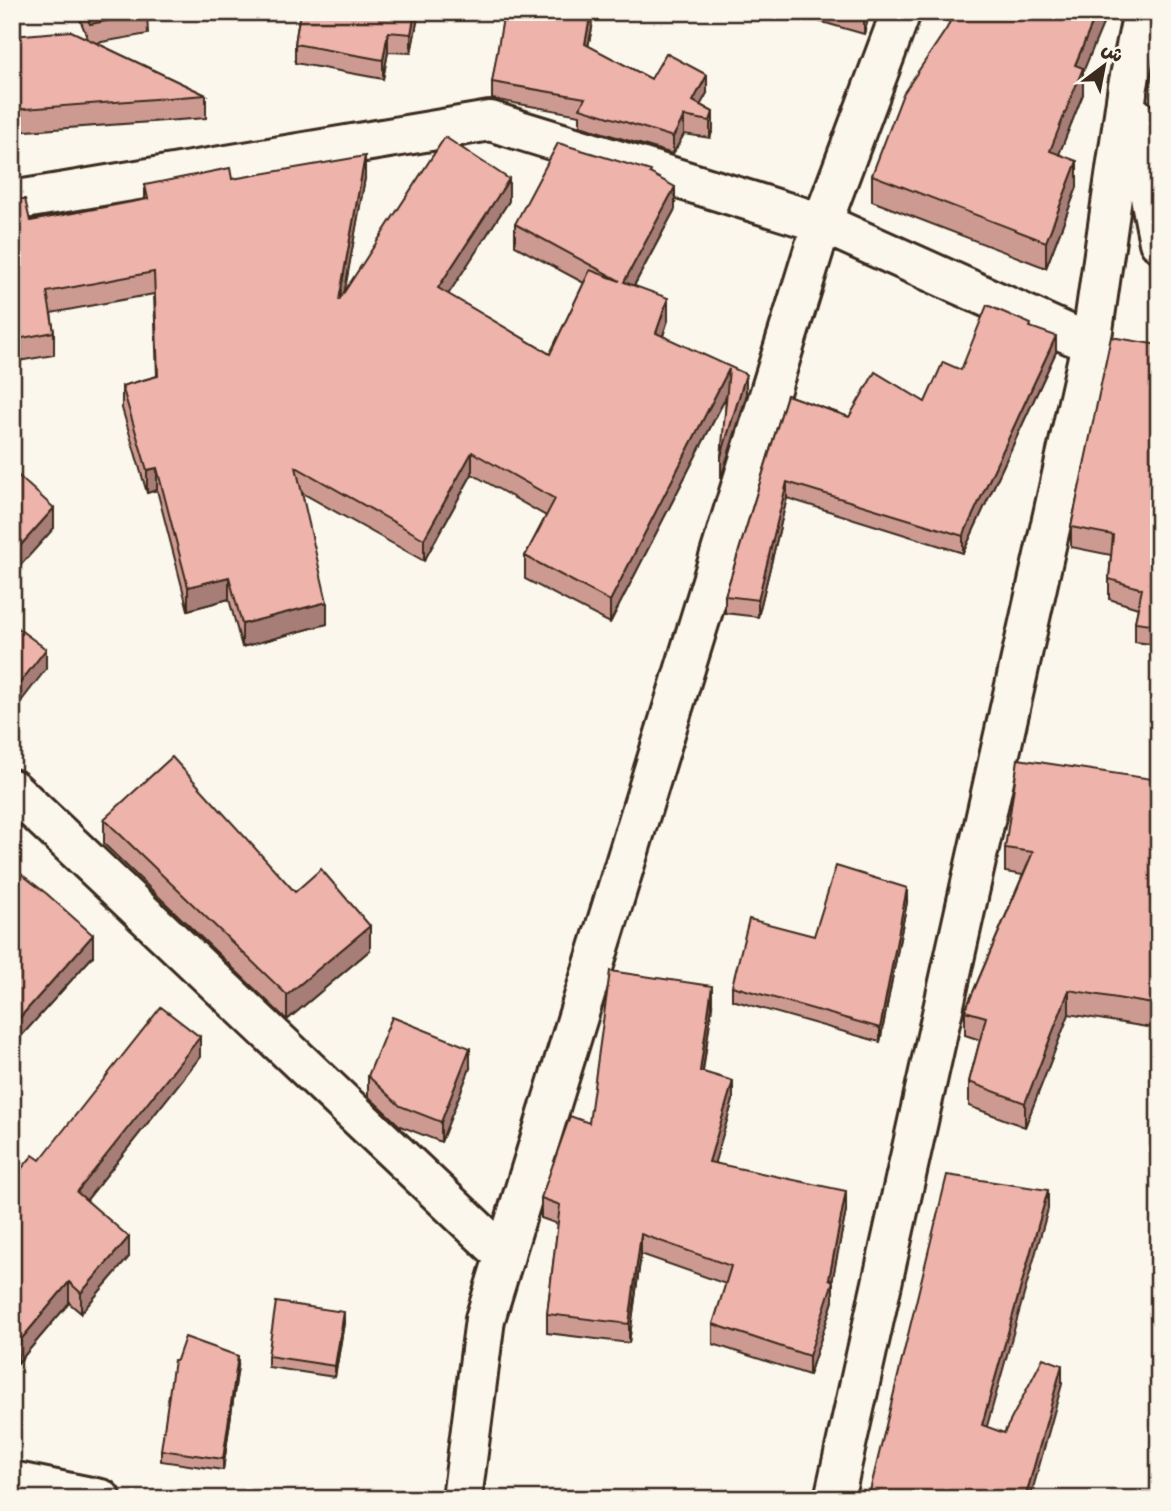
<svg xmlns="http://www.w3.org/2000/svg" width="1171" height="1511" font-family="Caveat,'Playpen Sans Arabic',sans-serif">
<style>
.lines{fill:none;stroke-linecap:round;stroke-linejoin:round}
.minor-casing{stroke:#3b2a1e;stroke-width:44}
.minor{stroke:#fbf7ec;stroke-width:38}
.wall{fill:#cd9a92;stroke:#3b2a1e;stroke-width:2}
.shaded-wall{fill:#a77d77;stroke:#3b2a1e;stroke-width:2}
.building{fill:#eeb3aa;stroke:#3b2a1e;stroke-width:2}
</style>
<rect width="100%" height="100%" fill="#fbf7ec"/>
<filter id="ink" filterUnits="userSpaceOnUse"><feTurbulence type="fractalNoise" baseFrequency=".0143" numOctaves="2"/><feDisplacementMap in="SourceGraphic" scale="14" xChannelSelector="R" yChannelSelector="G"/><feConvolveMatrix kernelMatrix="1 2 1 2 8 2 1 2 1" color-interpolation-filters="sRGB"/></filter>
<g filter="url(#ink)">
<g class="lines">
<g class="minor-casing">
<g id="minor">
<polyline points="1134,116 1159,242"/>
<polyline points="12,201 490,121 822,223 1091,344"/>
<polyline points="12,789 505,1256"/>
<polyline points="12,1481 101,1499"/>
<polyline points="462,1499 485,1319 822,223 901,12"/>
<polyline points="834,1499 1091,344 1128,86 1143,12"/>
</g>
</g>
<use href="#minor" class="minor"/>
</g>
<g class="wall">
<polygon points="77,12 147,12 148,34 96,43 206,95 206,118 13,132 17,178 12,180 12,36 88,39"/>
<polygon points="300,12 419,12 411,53 388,52 383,79 295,63 295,44"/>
<polygon points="787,12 870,12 864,34"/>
<polygon points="592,28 588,46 651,79 707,93 700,105 713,112 713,129 710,138 684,134 673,154 580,126 580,115 492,99 492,82"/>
<polygon points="1083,72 1083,94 1059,154 1077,187 1046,268 872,201 872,175"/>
<polygon points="651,174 675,209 634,286 668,320 663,336 746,397 721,478 726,397 610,623 525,579 525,556 546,516 472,474 424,561 302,493 327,624 242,647 229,599 188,610 157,490 147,493 122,408 122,386 157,376 154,294 51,313 54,332 54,355 12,362 12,199 30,221 145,200 145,185 232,179 365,178 344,292 509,201 448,294 550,354 584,283 515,246 515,224"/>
<polygon points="1031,327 1056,352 963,553 787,498 758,617 725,613 725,596 787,395 849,417 925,402 961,370"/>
<polygon points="1159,345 1159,645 1135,642 1135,622 1138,608 1109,599 1109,579 1111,555 1071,547 1071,527"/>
<polygon points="1159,780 1159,1029 1069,1014 1025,1127 969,1106 969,1082 980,1040 965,1035 965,1011 1023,875 1005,872 1005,848"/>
<polygon points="104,819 295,892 370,950 287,1020 104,844"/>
<polygon points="12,867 93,956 15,1043 12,1040"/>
<polygon points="907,902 880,1042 732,1000 732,986 814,936"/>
<polygon points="712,1006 703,1072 733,1100 714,1163 846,1211 832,1280 833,1301 809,1375 713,1344 713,1324 726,1284 641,1254 629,1343 547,1333 547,1314 558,1224 541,1218 541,1198 589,1123"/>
<polygon points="200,1057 87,1200 129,1257 81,1313 69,1303 18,1363 12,1358 12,1173 16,1175"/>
<polygon points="470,1068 441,1142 400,1126 368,1096 368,1076"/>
<polygon points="344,1323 335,1377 268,1367 268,1356"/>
<polygon points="238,1366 223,1470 161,1461 161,1450"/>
</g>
<g class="shaded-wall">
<polygon points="415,12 419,12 411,53 411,34"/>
<polygon points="591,12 592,28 585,61 585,44"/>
<polygon points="864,12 870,12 864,34"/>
<polygon points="1097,12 1108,12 1083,72 1083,94 1050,177 1050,151 1075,65"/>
<polygon points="388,32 388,52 383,79 383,60"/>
<polygon points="707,75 707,93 693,119 693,101"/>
<polygon points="713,112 713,129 710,138 710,121"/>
<polygon points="684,116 684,134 673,154 673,137"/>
<polygon points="17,156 17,178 12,180 12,157"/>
<polygon points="365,156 365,178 339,323 339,300"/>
<polygon points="1077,161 1077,187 1046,268 1046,242"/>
<polygon points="509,179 509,201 438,310 438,288"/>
<polygon points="675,187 675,209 624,304 624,282"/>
<polygon points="668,298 668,320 656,356 656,333"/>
<polygon points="1056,336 1056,352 963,553 963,536"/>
<polygon points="729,369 729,391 610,623 610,601"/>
<polygon points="746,374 746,397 721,478 721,456"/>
<polygon points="472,452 472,474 424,561 424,539"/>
<polygon points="157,468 157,490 147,493 147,470"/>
<polygon points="787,482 787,498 758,617 758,600"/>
<polygon points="54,508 54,528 12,575 12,555"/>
<polygon points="229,577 229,599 188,610 188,587"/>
<polygon points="327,602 327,624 242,647 242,624"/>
<polygon points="46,649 46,669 12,713 12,693"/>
<polygon points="907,888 907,902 880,1042 880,1028"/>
<polygon points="370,926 370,950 287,1020 287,995"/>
<polygon points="93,935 93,956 15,1043 15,1023"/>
<polygon points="712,986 712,1006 700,1091 700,1071"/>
<polygon points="1069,990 1069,1014 1025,1127 1025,1103"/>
<polygon points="200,1037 200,1057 77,1212 77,1192"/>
<polygon points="470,1048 470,1068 441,1142 441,1122"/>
<polygon points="733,1081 733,1100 709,1182 709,1162"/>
<polygon points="1048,1190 1048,1209 982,1444 982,1425"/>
<polygon points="846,1191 846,1211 831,1288 833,1281 833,1301 809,1375 809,1356 829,1279"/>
<polygon points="641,1234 641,1254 629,1343 629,1324"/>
<polygon points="129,1237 129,1257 81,1313 81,1293"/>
<polygon points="69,1282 69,1303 18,1363 18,1343"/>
<polygon points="344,1312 344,1323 335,1377 335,1366"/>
<polygon points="238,1356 238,1366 223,1470 223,1459"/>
<polygon points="1062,1365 1062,1384 1030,1499 1025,1499"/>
</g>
<g class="building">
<polygon points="85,12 147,12 148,13 90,24"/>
<polygon points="300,12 415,12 411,34 388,32 383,60 295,44"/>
<polygon points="504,12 591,12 585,44 651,79 666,53 707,75 693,101 713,112 710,121 684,116 673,137 580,108 585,98 492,82"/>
<polygon points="954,12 1097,12 1075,65 1083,68 1050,151 1077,161 1046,242 872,175 903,94 947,28"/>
<polygon points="71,31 206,95 12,110 12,36"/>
<polygon points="12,130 17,156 12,157"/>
<polygon points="445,137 509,179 438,288 550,354 590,270 620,281 515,224 558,143 651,171 650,173 675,187 624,282 668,298 656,333 746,374 721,456 729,369 610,601 525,556 555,499 472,452 424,539 296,467 327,602 242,624 229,577 188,587 157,468 147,470 122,386 158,376 154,272 47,292 54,332 12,340 12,199 25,199 30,221 148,199 145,185 230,168 232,179 365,156 339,300"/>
<polygon points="987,305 1031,324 1030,327 1056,336 963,536 787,482 758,600 725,596 787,395 849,417 875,372 925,402 943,362 961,370"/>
<polygon points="1111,337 1159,345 1159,625 1135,622 1142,589 1109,579 1113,535 1071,527"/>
<polygon points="12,470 54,508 12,555"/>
<polygon points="12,624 46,649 12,693"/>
<polygon points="172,757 295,892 321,869 370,926 287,995 104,819"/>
<polygon points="1018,759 1159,780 1159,1005 1069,990 1025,1103 969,1082 986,1017 965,1011 1033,852 1005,848"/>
<polygon points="836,866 907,888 880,1028 732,986 749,919 814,936"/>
<polygon points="12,867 47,894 93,935 15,1023 12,1020"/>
<polygon points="610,971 712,986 700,1071 733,1081 709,1162 846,1191 829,1279 833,1281 809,1356 713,1324 731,1266 641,1234 629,1324 547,1314 560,1205 541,1198 570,1116 589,1123"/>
<polygon points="161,1007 200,1037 77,1192 129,1237 81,1293 69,1282 18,1343 12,1338 12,1173 16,1175 33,1155 40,1160"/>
<polygon points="392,1017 470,1048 441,1122 400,1106 368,1076"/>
<polygon points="947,1175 1048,1190 982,1425 1004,1433 1043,1358 1062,1365 1025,1499 868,1499"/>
<polygon points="276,1302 344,1312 335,1366 268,1356"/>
<polygon points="185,1337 238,1356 223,1459 161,1450 174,1360 177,1360"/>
</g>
</g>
<rect width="1171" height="1511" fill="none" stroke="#fbf7ec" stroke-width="42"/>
<rect x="21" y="21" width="1129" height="1469" fill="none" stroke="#3b2a1e" stroke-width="2.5" filter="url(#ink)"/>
<g transform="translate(1104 66) rotate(32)" stroke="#fbf7ec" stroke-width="5" paint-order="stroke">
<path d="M0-5L12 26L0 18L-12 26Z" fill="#3b2a1e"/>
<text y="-10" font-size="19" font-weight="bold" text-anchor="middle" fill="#3b2a1e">ش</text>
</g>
</svg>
